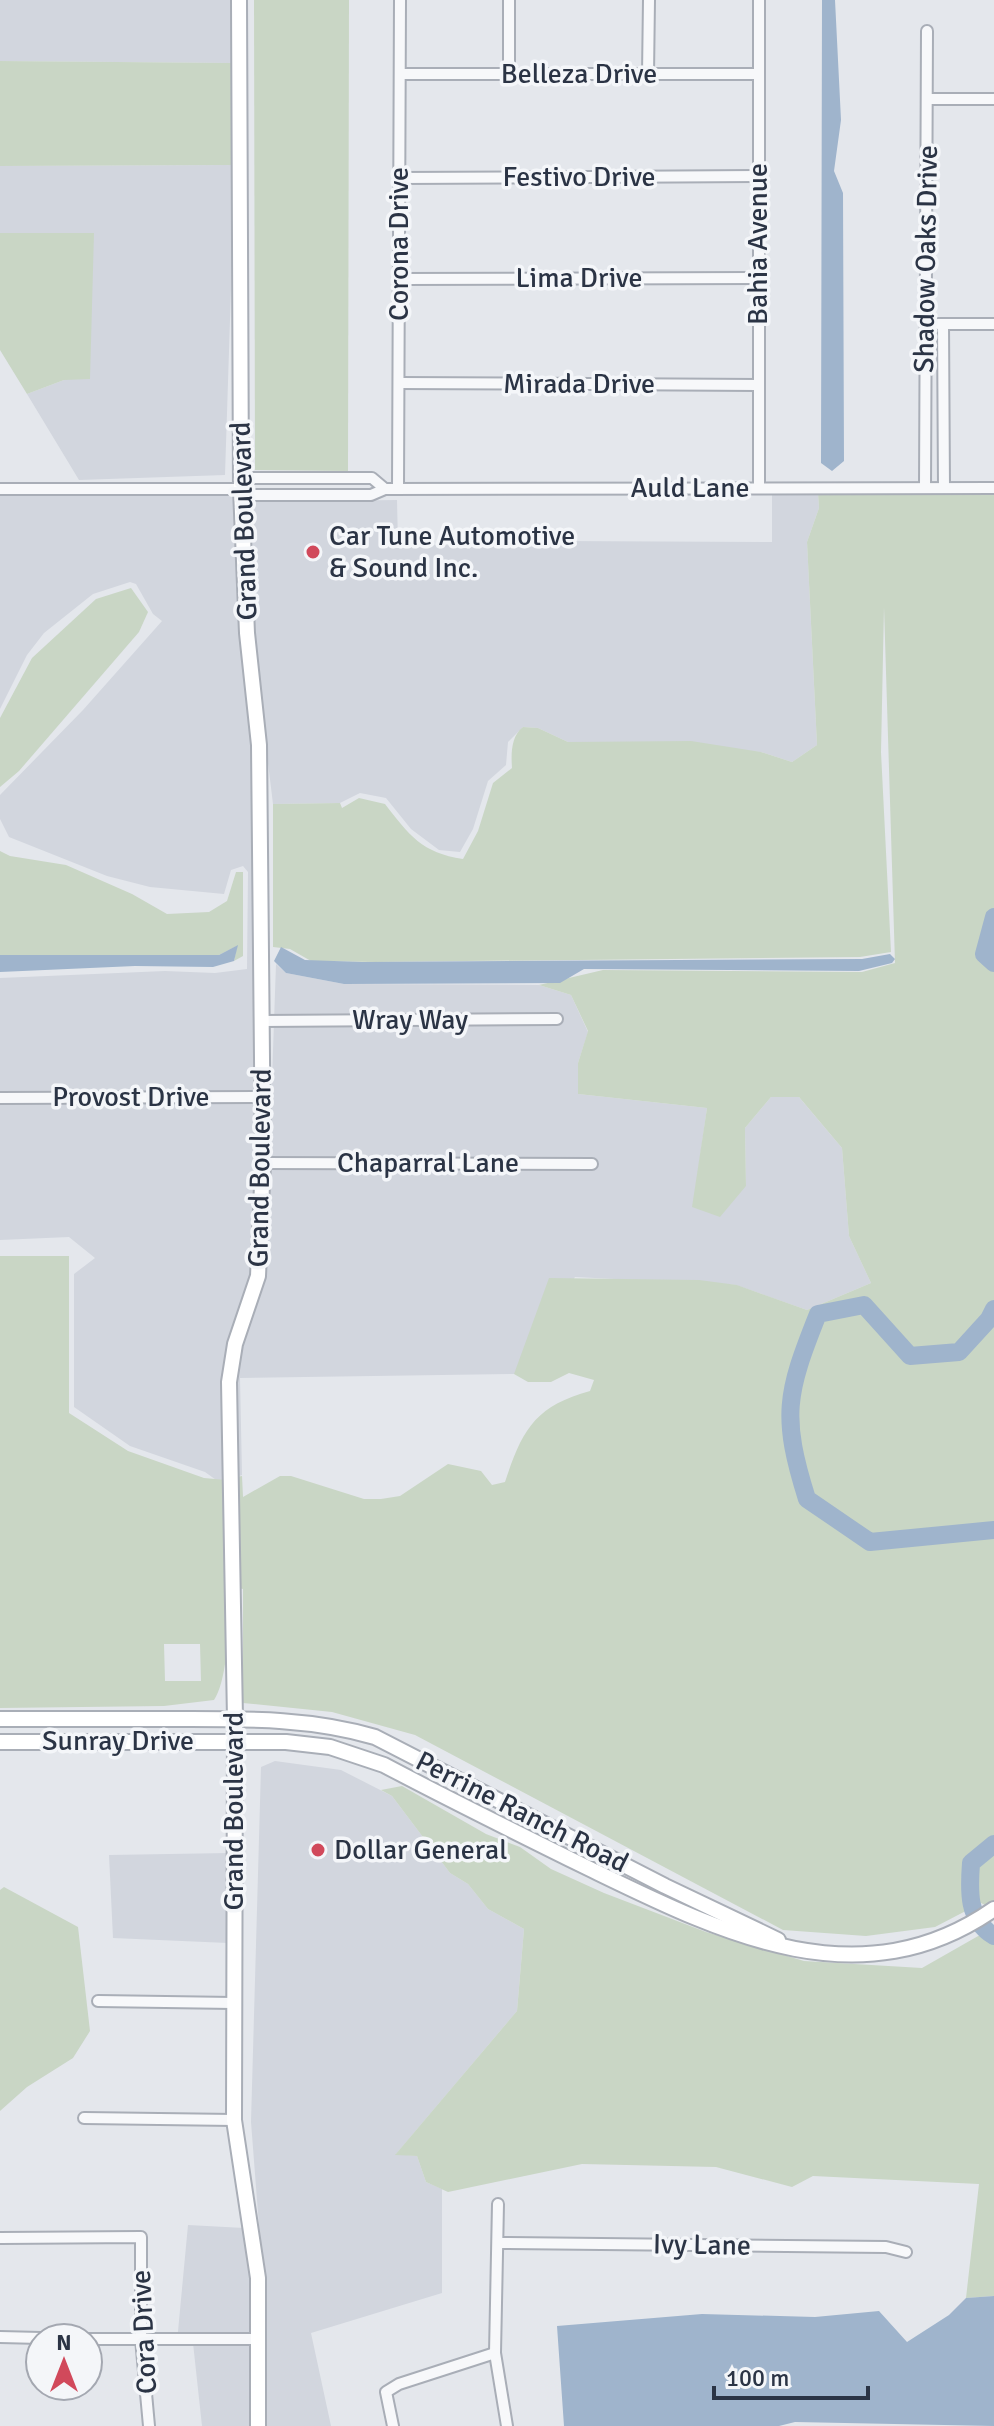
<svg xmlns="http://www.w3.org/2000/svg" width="994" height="2426" font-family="Signika,sans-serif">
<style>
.built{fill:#d2d6de}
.green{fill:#c9d6c5;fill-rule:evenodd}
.water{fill:#9fb4cc}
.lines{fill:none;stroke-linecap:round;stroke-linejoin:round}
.river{stroke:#9fb4cc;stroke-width:18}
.street-casing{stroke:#a9aeb7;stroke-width:14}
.secondary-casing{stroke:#a9aeb7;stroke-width:18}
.street{stroke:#f7f8fa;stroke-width:10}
.secondary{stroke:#fff;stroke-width:14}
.poi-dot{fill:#d1495b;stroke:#f4f6f9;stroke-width:3}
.labels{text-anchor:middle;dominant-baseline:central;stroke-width:7;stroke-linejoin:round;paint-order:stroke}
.street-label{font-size:28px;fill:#2b3445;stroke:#f4f6f9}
.poi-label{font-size:28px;fill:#2b3445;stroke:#f4f6f9;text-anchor:start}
</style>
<rect width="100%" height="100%" fill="#e4e7ec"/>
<g class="built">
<polygon points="0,0 231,0 233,63 0,61"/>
<polygon points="235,165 225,475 79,480 27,394 64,380 94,233 0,233 0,166"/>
<polygon points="0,488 236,489 254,745 258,1162 253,1274 230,1343 226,1480 219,1482 205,1472 130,1446 74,1407 74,1274 95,1258 69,1237 0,1240 0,978 165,971 215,973 247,969 248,872 243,866 231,870 224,894 150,887 107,876 9,837 0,819 0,795 83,710 162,621 153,614 136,584 130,582 93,594 44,633 27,655 0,709"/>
<polygon points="818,493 819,508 807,542 817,745 792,762 761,752 568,742 538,728 523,727 508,742 506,765 488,781 473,829 460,852 439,850 411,829 386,798 360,793 340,803 273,804 252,632 250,502 397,500 398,544 530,547 556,541 772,542 772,495"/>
<polygon points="276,964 286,973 344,984 539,985 571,995 588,1032 578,1063 578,1094 707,1108 693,1207 746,1186 745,1128 771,1097 798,1096 842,1148 849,1236 871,1283 807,1310 736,1285 575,1277 515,1374 240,1378 242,1475 236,1477 234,1383 240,1345 263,1278 266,1254"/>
<polygon points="275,1761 341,1770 392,1796 450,1873 468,1884 488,1909 524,1929 517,2011 396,2154 417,2156 426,2182 442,2189 442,2293 311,2333 331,2426 263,2426 263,2278 251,2122 261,1767"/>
<polygon points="229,1853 228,1943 113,1938 109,1855"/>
<polygon points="188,2225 244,2228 253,2278 252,2426 202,2426 193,2343 177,2342"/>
</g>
<g class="green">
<polygon points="254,0 349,0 348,471 255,470"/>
<polygon points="0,61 233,63 235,165 0,166"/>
<polygon points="0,233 94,233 90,379 64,380 27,394 0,350"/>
<path d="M818,493h176v1409l-7,4 -6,-3 -46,24 -69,9 -83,-6 -368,-195 -83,-23 -89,-9v-114l-5,-1 -2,-111 6,-1 1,21 37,-21h11l73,23h17l19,-3 48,-32 33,7 11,14 13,-3c17,-52 30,-76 85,-91l4,-11 -25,-7 -18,9h-23l-14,-8 35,-96 150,2 38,5 70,25 64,-27 -22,-47 -7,-88 -43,-51h-28l-26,31 1,58 -26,31 -28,-10 15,-99 -129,-14v-31l10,-32 -17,-36 -32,-10 64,-15 259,2 33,-9 -11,-356 -3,145 10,200 -31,5 -485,5 -64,-1 -21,-12 -17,-2v-143l67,-1 2,5 17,-10 26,6c24,31 37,49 78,55l15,-28 15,-48 19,-15c-1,-14 -1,-32 11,-41l15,1 30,14 123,-1 70,11 31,10 25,-17 -10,-203 12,-34z"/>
<polygon points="131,588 148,612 139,632 19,771 0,787 0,718 32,658 96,599"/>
<polygon points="0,851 10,856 66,865 132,894 167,914 209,912 227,901 236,872 243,872 243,956 234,961 237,946 219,955 0,955"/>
<path d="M0,1256h69v157l59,38 76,27 22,2c0,47 12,184 -12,220l-50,6 -164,2zM164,1644h36l1,37h-36z"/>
<polygon points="402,1786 486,1834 520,1847 551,1869 604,1893 706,1932 804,1961 922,1968 994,1927 994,2296 966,2298 979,2184 813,2176 792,2187 716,2167 582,2164 448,2192 426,2182 417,2156 395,2155 517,2011 524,1929 488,1909 468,1884 450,1873 392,1796 381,1790"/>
<polygon points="4,1887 78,1927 90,2031 73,2058 27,2087 0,2111 0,1890"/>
</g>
<g class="water">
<polygon points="822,0 835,0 841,120 834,171 843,193 844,461 832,471 821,463"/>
<polygon points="238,945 234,961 213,967 135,966 0,972 0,955 219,955"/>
<polygon points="281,947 305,960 362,962 862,959 890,954 895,959 892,963 859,971 584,969 560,983 344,984 286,973 274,961"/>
<polygon points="994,2296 994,2426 795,2422 779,2426 564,2426 557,2326 702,2314 815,2317 879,2311 907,2342 949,2315 966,2298"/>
</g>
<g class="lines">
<g class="river">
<polyline points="994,917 984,954 994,963"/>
<path d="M994,1309l-5,10 -30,33 -49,4 -46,-51 -46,9c-32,80 -37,102 -11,185l63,43 124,-12"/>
<path d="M994,1844l-23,19c-2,27 -4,57 23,73"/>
</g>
<g class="street-casing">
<g id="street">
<polyline points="509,0 509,74"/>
<polyline points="759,0 759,488"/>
<polyline points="400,74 758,74"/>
<polyline points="648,74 649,0"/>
<polyline points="927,99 994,99"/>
<polyline points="400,178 758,176"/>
<polyline points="399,279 758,278"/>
<polyline points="938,324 994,324"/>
<polyline points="943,324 944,488"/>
<polyline points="399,383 758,385"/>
<polyline points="241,478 372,478 385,489"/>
<polyline points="925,488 927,31"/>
<polyline points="0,489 241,489"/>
<polyline points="398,489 400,0"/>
<polyline points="241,495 371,495 385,489 994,488"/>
<polyline points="262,1021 557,1019"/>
<polyline points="0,1098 263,1097"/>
<polyline points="263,1163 592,1164"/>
<polyline points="98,2001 233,2003"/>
<polyline points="84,2118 234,2120"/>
<polyline points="498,2204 495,2353 507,2426"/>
<polyline points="0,2238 141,2237 141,2339 149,2426"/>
<polyline points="498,2243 886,2247 906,2252"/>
<polyline points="0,2337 41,2338"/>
<polyline points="88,2339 258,2339"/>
<polyline points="393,2426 386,2392 399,2384 495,2353"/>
</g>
</g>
<g class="secondary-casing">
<g id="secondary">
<polyline points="239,0 241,489 247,633 259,745 263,1163 258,1276 235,1344 229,1382 235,1719 234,2120 258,2278 258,2426"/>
<path d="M0,1719c60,0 119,0 179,0 67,0 132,-1 196,18l290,149 113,54"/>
<path d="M0,1742h286l44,5 54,18c68,36 137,70 206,104 130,63 269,134 404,40"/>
</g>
</g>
<use href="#street" class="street"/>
<use href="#secondary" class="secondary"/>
</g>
<g class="poi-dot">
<circle cx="313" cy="552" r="8"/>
<circle cx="318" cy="1850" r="8"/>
</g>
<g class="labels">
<g class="street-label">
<text x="579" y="74">Belleza Drive</text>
<text x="579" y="177">Festivo Drive</text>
<text transform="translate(399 244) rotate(-90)">Corona Drive</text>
<text transform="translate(758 244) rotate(-90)">Bahia Avenue</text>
<text transform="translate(926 259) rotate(-89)">Shadow Oaks Drive</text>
<text x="579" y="278">Lima Drive</text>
<text x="579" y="384">Mirada Drive</text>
<text x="690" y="488">Auld Lane</text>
<text transform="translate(244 521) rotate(-92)">Grand Boulevard</text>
<text x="410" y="1020">Wray Way</text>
<text x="131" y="1097">Provost Drive</text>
<text x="428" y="1163">Chaparral Lane</text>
<text transform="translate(260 1168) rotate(-89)">Grand Boulevard</text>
<text x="118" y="1741">Sunray Drive</text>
<text transform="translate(234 1811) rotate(-90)">Grand Boulevard</text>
<text transform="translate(522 1812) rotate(27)">Perrine Ranch Road</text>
<text transform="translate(702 2245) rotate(1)">Ivy Lane</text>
<text transform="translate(144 2332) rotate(-93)">Cora Drive</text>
</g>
<g class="poi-label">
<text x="329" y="536">Car Tune Automotive<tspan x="329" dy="32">&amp; Sound Inc.</tspan></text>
<text x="334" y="1850">Dollar General</text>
</g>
</g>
<g transform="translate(64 2362)"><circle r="38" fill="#f4f6f9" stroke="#a4a8b1" stroke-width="2"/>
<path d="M0-6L14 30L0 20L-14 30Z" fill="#d1495b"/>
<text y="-12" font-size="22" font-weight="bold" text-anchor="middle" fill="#2b3445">N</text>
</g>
<path d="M714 2386v12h154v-12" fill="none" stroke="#2b3445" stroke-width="4"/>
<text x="726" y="2386" font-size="24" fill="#2b3445" stroke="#f4f6f9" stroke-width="6" paint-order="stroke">100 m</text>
</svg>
